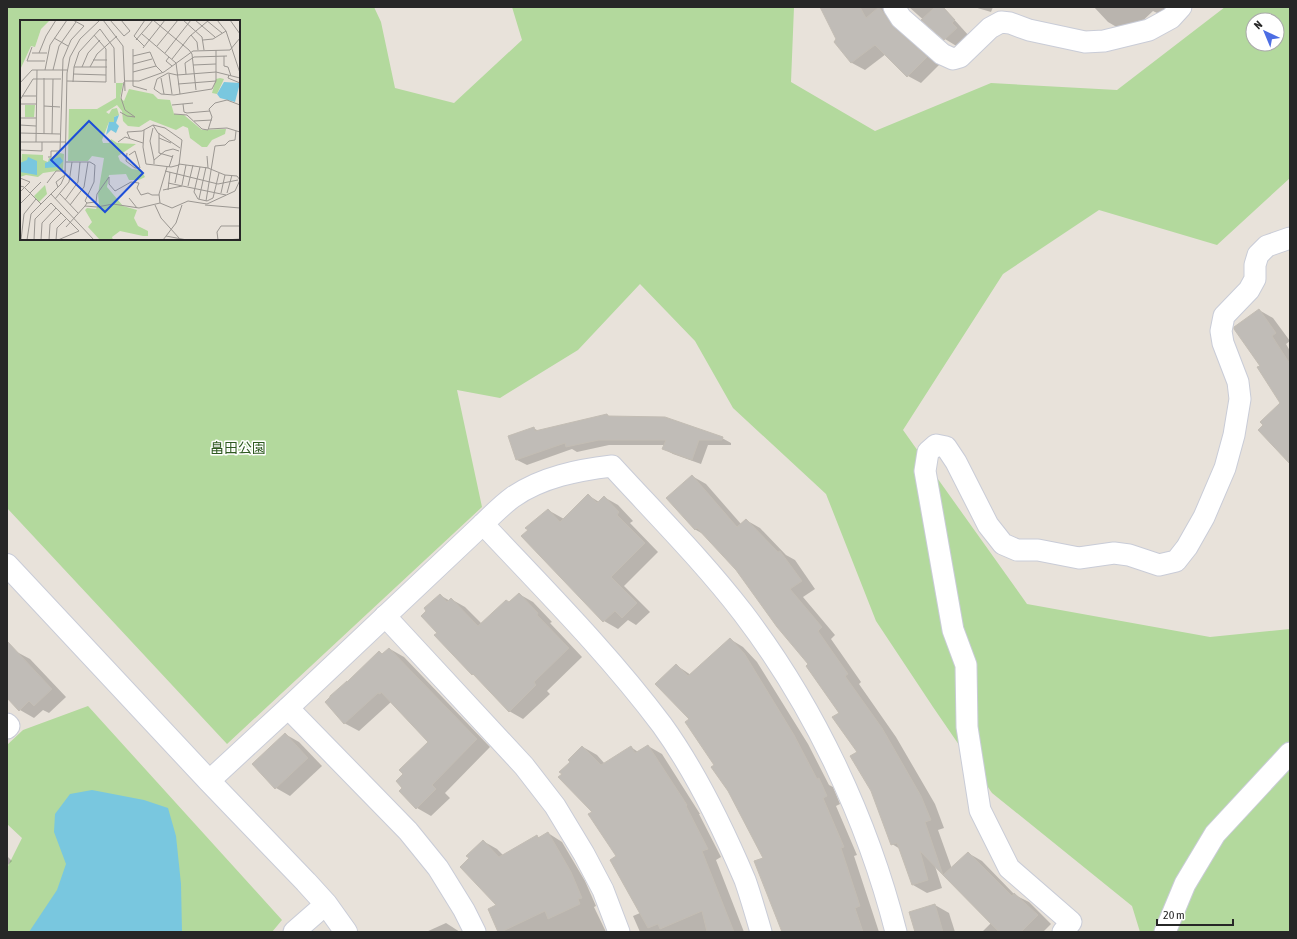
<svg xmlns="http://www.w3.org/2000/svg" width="1297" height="939" font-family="'Asap Condensed','Noto Sans JP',sans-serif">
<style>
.green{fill:#b3d99d;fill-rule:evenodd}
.water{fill:#79c7df}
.shadow{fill:#0003}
.building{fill:#c0bcb7;stroke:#c3bdb4}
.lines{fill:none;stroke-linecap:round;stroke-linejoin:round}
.street-casing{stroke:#c9ccd7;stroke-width:23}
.secondary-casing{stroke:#c9ccd7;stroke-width:24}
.street{stroke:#fff;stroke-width:21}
.secondary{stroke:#fff;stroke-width:22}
.labels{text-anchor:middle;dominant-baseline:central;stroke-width:3;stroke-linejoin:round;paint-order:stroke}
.park-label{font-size:14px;fill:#2f5a21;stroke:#fff}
.inset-road{fill:none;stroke:#9b9792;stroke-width:1}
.view{fill:#1d4ed8;fill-opacity:0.15;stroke:#1d4ed8;stroke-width:2}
.inset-edge{fill:none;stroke:#272727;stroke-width:2}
</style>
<rect width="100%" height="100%" fill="#e8e2da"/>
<g class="green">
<path d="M7,7h367l7,15 14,66 59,15 68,-63 -10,-33h282l-3,75 84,49 116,-48 126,7 108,-83h65v171l-73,67 -118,-35 -96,64 -100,156 124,174 183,33 80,-8v303h-150l-8,-26 -140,-113 -59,-86 -57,-86 -50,-127 -93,-86 -38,-67 -55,-57 -62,66 -78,48 -43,-8 25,117 -255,237 -220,-236zM1253,20h24v24h-24zM21,21h218v218h-218z"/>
<polygon points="88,706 282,920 272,932 7,932 7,868 22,838 7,824 7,745 23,730"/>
</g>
<polygon class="water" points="92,790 144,800 168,808 176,836 181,884 182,932 29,932 57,890 66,864 54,832 55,814 70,794"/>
<g class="shadow">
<polygon points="825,7 898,7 904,33 939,65 921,83 908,76 886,54 865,70 852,63 835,42 838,40"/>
<polygon points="909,7 943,7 969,36 958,47 945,39"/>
<polygon points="974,7 993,7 991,12"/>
<polygon points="1094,7 1167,7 1159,14 1153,11 1133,30 1123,25 1120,29 1108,22"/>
<polygon points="1259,310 1273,318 1290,341 1286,344 1290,351 1290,458 1281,403 1261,366"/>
<polygon points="607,415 611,417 722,438 731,443 731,445 708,445 701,464 673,454 664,449 665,445 609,445 577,452 572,449 527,465 517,460 509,436 533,428 539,431"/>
<polygon points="692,476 706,484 741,524 746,520 760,528 786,555 795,560 815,589 803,597 835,635 831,639 861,682 859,684 896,737 935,804 944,828 938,830 952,869 968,853 982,861 1015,895 1029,902 1051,924 1043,932 982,932 991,923 935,866 942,888 927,893 913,885 900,849 892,844 858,752 840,713 810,665 737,569 705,535 696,530 668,498"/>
<polygon points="588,495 599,502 604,497 618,505 633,521 630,523 658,552 624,586 650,612 636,625 628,620 618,629 604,621 523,536 548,510 564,519"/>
<polygon points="519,594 533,602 552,622 550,623 582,657 547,691 550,694 523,719 509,711 477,676 473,674 438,633 440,595 450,601 451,599 465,607 482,624"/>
<polygon points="730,639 743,647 757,662 808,744 829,785 833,787 840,804 836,806 857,855 854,856 879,932 783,932 764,858 691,720 676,665 691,675"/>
<polygon points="7,643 15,651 30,659 66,697 49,713 43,710 34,718 20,710 7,697"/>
<polygon points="390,649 404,657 490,747 445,793 450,798 431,816 417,808 430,742 391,702 359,731 344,723 380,652 383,655"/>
<polygon points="285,734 299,742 322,766 290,796 276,788"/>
<polygon points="648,746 662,754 700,814 699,814 721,857 716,860 744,932 640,932 633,916 640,913 617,857 593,812 571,762 583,747 597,755 605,764 631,747 638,752"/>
<polygon points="548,833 562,842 585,881 596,906 594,907 606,932 499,932 498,905 470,858 483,841 497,849 503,855 537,836 540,838"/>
<polygon points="7,856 12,861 7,866"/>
<polygon points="935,905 949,913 955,932 916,932"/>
<polygon points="446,923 460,932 426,932"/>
</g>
<g class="building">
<polygon points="820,7 860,7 866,18 879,7 893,27 927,57 907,77 875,45 851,63 834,42 836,39"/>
<polygon points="935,7 943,7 955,20 952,23 957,28 944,40 921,20"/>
<polygon points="1259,309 1276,333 1272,336 1290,364 1290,464 1258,430 1263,425 1260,422 1280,403 1257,367 1260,366 1234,329 1234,327"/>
<polygon points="607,414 608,416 665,417 723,437 722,440 699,440 692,460 662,449 666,440 599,440 566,447 565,443 516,460 508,436 534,427 535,431"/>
<polygon points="692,475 737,527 746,519 778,552 780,551 802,581 790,589 822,627 818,631 848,674 845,676 882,728 921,796 931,820 925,822 943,875 920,851 928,880 912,885 897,843 891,845 871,791 850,756 857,752 832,717 839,713 806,666 808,664 777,627 736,570 697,528 695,530 666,498"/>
<polygon points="588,494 597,503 604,496 619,512 617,515 645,543 611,577 637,603 622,618 615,611 603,622 521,536 528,530 525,528 548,509 560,522"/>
<polygon points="519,593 538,613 537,615 569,648 534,682 536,685 509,712 473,674 472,675 434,635 437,633 421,616 426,611 424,608 440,594 447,602 451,598 478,626 506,600 509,602"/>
<polygon points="730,638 744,653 794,735 817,779 819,778 827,796 823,798 844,847 841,848 860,906 855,908 863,932 782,932 754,861 763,858 728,791 711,767 714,765 685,722 689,719 655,684 676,664 688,676"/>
<polygon points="7,641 52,689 34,706 29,701 19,711 7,698"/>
<polygon points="389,648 477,739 432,785 436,789 416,809 399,791 402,788 396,781 403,774 399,770 428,742 381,692 380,694 378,693 344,724 325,702 330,697 330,696 347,681 347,682 379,651 382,654"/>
<polygon points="285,733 308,758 275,789 252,764"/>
<polygon points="648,745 687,805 686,806 708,849 702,851 734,932 707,932 702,911 660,929 658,924 648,928 610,860 616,856 588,814 592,812 558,777 562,774 559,772 570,762 568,760 582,746 601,765 631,746 635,753"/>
<polygon points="548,832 571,872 582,898 578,899 580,904 548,919 545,911 501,932 498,932 488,909 496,905 460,867 469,858 466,856 483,840 499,857 537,835 538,838"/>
<polygon points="968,852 1012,896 1014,893 1038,915 1021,932 999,932 943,875"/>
<polygon points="935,904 943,932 915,932 909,912"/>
</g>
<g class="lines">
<g class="street-casing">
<g id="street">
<polyline points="894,7 901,18 942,54 953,59 960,57 990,28 1001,22 1010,23 1029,30 1085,42 1104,41 1149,30 1171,18 1181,7"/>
<path d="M483,524c61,65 125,129 179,201 34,47 60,101 83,155 6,17 11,35 16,52"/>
<polyline points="385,616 524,766 555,806 584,854 603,890 619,932"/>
<polyline points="288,708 408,831 438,868 464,910 475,932"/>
<polyline points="7,724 9,726 7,728"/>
<path d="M209,781l79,-73 195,-184c9,-9 19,-19 30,-27 29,-20 65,-27 99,-31 44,48 91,95 131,147 71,93 124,205 153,319"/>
<polyline points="294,932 326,904"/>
<polyline points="1063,932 1071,922 1009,868 980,810 967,727 966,665 953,630 925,471 928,452 936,445 946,447 956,462 988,525 1003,544 1017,550 1038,550 1079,558 1114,553 1129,555 1159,565 1176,561 1187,547 1204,517 1225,468 1234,435 1240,399 1238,382 1223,343 1221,331 1224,316 1249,290 1255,279 1255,265 1258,255 1267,246 1290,238"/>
<polyline points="1165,932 1185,884 1215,834 1290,753"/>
</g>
</g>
<g class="secondary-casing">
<polyline id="secondary" points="7,565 209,781 306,882 326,904 346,932"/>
</g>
<use href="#street" class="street"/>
<use href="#secondary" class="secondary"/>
</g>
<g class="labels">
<g class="park-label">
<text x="238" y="448">畠田公園</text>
</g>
</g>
<g transform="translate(20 20)">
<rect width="220" height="220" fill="#e8e2da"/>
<path d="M0,0h30l-9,9 -6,18 -4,-1 -11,24zM200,58l4,1 -7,15 -5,-1 4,-14zM96,63h7l-3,15 4,3 5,-12 24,5 5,5 12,1 4,14 10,1 18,15 24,-1 -1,5 -13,6 -5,7h-5l-12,-9 -2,-10 -5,-2 -7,4 -26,-10 -11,7 -11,-1 -5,-5 -1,-10 -5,-6 -11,7 3,2 3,-5 5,-1 2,7 -5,2v5h-5l-7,18 1,3h6l2,-4 6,4 19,1 -18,12 2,5 12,8 9,1 4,7 -6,3h-10l-3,-6 -17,1 -2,12 16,19 14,4 -3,8 4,8 10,5v5h-5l-23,-5 -8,6 1,3h-13l-12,-13 4,-5 -7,-12 2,-2 9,1 3,-5 -1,-10 6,-36 -12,-2 -4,5h-20l1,-52h28l19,-11zM5,85h10l-1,12h-9zM36,132l8,2 -1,16 -20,3 -5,4 -12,-2 -6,2 2,-23 21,1v5l5,2 1,-4 7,-2zM25,165l2,9 -8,8 -5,-6z" fill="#b3d99d"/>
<path d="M204,62l16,1 -5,19 -15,-4 -3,-4zM99,95l-3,8 3,3 -3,7 -5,-3 -5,5 3,-13h5v-5zM8,137l9,4v14l-17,-3v-9l7,-3zM40,137l3,4 -5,6 -13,1v-5z" fill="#79c7df"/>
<path class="inset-road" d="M83,0l20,26 2,45M90,0l14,16 6,-5 -9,-11M163,0l19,17 2,13M175,0l20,17M186,0l16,13M197,0l9,11 14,42M210,0l10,14M122,14l34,29 4,31M171,15l6,7 1,8M34,18l14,8M116,20l17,-20 36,30 3,4 4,36M183,20l10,-1 13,-8M124,26l-10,-10 11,-16M137,26l21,-26M12,27l-5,14h18M123,28l22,-28M113,29v37l14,4M196,30v31l-4,8 -38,6 -13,-1 -7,-5 3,-10 11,-6 9,2 39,-3 24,6M12,33h15M19,33l7,-17 10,-16M145,33l26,-33M113,36l17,-4 6,14 7,7M204,36v10l4,1 3,9M149,37l-3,4 6,5M152,39l18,-23 19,-16M73,40h14M113,44l19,-5M173,45l23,-1M54,47h33M62,47l6,-14 12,-13M70,47l7,-13 20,-18M25,50l5,-25 17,-25M33,50l6,-24 17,-24M113,52l23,-6M53,54l33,1M149,54l3,20M166,54l-1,-11 9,-6 33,-1M209,55l-1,3 12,5M141,58l3,16M47,61l39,1v-33l-12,-14M104,61h15l25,-9 29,-21 37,-1 10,-12M53,62l1,-15 5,-15 21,-23 14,19 1,35M0,63l12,-13h35M158,64l38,-3M2,76h14M0,80l13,-21h28M0,84h16M163,84l1,8 3,1 23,-2M152,85l21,-2M24,86l16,1M100,92l7,4 8,1 -10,-7 -4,-12 3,-16M154,94l13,1 15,14 6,1 4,-13 -3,-8 6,-6 12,-3 13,5M0,98h16M174,101l18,-1M0,105l16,1M133,105l5,8 22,15M133,108l-3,13 4,19M189,109l18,-1 13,4M0,113l40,1M139,113v20l14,4M24,114v-56M32,114l1,-55M139,118l12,5M110,119l-3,-7 15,-1 11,-6 12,3 17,12 -3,25 -8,2 -25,-3 -3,-17 1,-17M0,122h46M16,122l1,-72M98,122l7,-5 18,6M0,130l22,1v-9M107,133l-1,8 9,7h5l-5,-17 -6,4M187,136l1,12M28,137h3v-6h9l3,-92 8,-19 13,-14 -11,-6M46,142h24l5,3 -1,17 -9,19 2,2M134,144v-4l11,-9 8,-2 6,2M149,147l4,-12M180,147l-6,25 4,7 9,2 6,-3 6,-25M145,151l53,13 20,-4M0,158l10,4 -10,10M27,163l9,-12h10M148,163l58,12M155,163l4,-19 29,4 17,7 12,1 3,4M162,165l4,-20M0,166l4,1 17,17M168,166l5,-21M38,167l-2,-5 9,-7M143,170l19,-4M148,170l2,-18M10,173l11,-11M201,173l4,-18M207,173l5,-18M31,174l43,46M40,174l18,19M109,178l8,10M35,179l14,-17 3,-20M179,179l7,-32M45,180l13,-18 2,-20M186,181l9,-55 10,-1 4,-4 6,-1 1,-9M140,183l-1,-9 8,-27M0,184l11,-11M50,185l14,-18 4,-25M135,185l6,13 18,20M185,185l35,3M65,186l2,-3 9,-1 1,-8 12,-17v7l6,7 16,-9 8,1 -2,5 4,7 7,-2 4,2h7M46,207l19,-21 12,1 16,-3 26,4 21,-5 12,5 16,-7 19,3 28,-13 5,-11M146,216l21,4M1,220l3,-26 12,-15M7,220l4,-26 30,-30 4,-9 2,-102 3,-16 10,-18 20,-19M14,220l1,-21 16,-16 28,28 -21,9M21,220l1,-17 14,-15M29,220l1,-16 11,-11M36,220l1,-12 9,-9M143,220l13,-17 6,-18M198,220l-1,-8 4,-6h19M205,220l15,-1"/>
<path class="view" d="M69,101l54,52 -38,39 -54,-52z"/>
<rect width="220" height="220" class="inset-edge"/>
</g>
<rect width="1297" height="939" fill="none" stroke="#272727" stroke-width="16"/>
<g transform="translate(1265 32) rotate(316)"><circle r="19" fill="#ffffff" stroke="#a9a9a9"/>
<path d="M0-3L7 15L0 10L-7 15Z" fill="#4c6de3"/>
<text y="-6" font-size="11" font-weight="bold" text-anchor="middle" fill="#272727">N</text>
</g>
<path d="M1157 919v6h76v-6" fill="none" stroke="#272727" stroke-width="2"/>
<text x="1163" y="919" font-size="12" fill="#272727" stroke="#ffffff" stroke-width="3" paint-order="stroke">20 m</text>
</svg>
